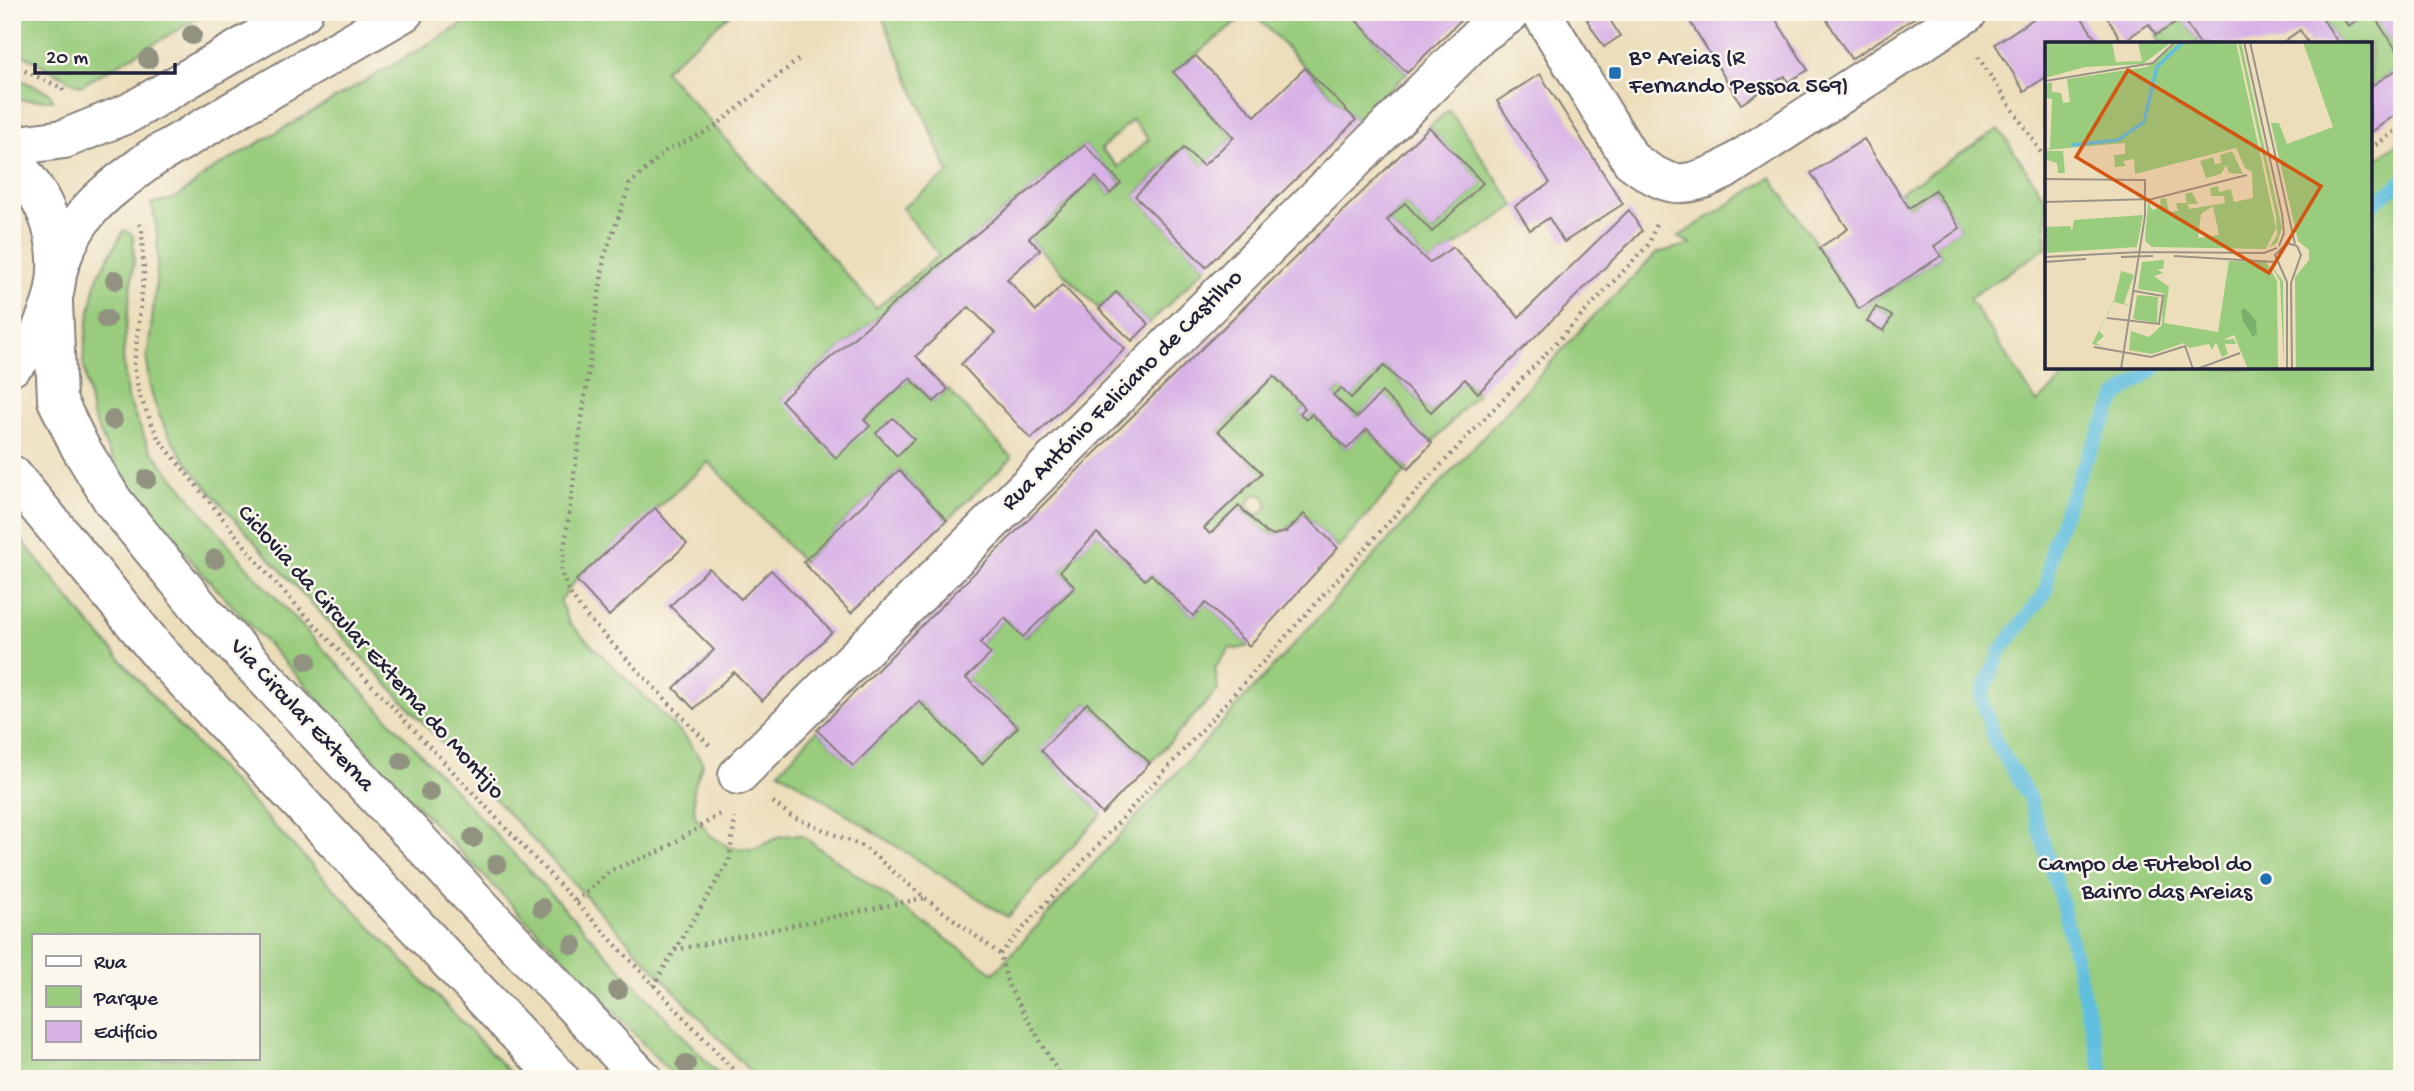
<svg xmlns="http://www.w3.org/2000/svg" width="2414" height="1091" font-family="'Gochi Hand',sans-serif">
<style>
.green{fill:#99cc7d;stroke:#5e775c;stroke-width:2;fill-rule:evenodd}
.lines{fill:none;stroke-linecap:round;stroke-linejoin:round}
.stream{stroke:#61bedf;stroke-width:14}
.building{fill:#d8b2e6}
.street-casing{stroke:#87807b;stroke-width:42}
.primary-casing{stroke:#87807b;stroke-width:42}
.path{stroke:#87807b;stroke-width:4.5;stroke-dasharray:2 5;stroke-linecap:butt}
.street{stroke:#fff;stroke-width:38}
.primary{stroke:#fff;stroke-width:38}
.tree{fill:#919380}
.poi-dot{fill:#1f6fb2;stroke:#fbf7ec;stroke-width:2.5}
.labels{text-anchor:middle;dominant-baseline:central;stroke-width:5;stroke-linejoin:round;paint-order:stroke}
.poi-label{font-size:24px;fill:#22223b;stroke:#fbf7ec;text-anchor:start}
.street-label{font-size:24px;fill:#22223b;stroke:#fbf7ec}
.inset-river{fill:none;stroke:#61bedf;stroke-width:3.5}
.inset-road{fill:none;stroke:#9b9388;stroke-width:2}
.view{fill:#d45411;fill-opacity:0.15;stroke:#d45411;stroke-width:3.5}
.inset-edge{fill:none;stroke:#22223b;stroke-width:3.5}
</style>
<rect width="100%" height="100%" fill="#fbf7ec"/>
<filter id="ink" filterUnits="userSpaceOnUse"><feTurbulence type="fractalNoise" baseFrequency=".0143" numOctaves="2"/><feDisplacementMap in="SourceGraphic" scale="14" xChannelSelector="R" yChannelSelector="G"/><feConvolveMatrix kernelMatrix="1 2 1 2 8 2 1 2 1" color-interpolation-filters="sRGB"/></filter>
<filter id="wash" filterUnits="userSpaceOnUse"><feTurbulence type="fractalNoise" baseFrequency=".00686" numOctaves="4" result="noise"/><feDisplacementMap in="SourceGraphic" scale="28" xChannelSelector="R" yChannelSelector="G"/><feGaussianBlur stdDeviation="1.57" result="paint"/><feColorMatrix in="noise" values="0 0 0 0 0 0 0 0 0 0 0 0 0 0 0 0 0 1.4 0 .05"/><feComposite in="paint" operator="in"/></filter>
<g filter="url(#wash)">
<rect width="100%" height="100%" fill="#ecdebb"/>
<g class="green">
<polygon points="12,12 209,12 80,86 12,49"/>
<path d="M484,12h249l-69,58 212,238 63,-53 -37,-47 47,-35 -69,-161h370l-76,60 60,65 -31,29 -20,-18 -48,48 71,71 -57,57 -33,-32 -17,17 -70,-71 67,-61 14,17 11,-11 -36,-38 -139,114 -164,140 87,27 -5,-6 46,-42 24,24 14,-13 64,69 -65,62 -48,-50 -96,92 -94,-100 -133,118 -16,21 9,22 117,115 17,25 -10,26 2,27 15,19 20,13 24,1 27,-13 20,-1 193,138 590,-647 73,-73 34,-9 -13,-7 93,-60 89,132 81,-53 -7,-10 26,-18 -25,-38 -26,18 -10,-15 100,-64 47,71v48l-77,50 68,105 38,-35h295v-204l32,-24v939h-1645l-500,-534c-43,-52 -109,-111 -110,-183 0,-11 3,-22 4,-32 4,-41 13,-87 0,-127 31,-2 36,-15 59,-32zM1132,120l17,19 -31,28 -17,-18zM1876,307l16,9 -8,15 -16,-10z"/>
<polygon points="1252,12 1348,12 1407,73 1356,120"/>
<polygon points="2318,12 2339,12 2348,26 2372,12 2402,58 2402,66 2370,87 2370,44 2339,44"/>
<polygon points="2183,19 2200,44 2161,44 2156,35"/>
<polygon points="12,76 50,93 53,100 12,100"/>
<polygon points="1449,110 1515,206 1429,263 1387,220 1405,203 1433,232 1482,183 1429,127"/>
<polygon points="124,230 133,235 134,261 123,356 127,397 149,448 248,568 723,1079 676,1079 565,959 447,838 201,572 129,485 110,455 92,415 83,362 87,326 97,278"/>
<polygon points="1384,366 1431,412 1465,379 1478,393 1432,443 1382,393 1357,418 1333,395 1341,388 1351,397"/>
<path d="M1274,376l31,32 -5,5 6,6 6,-5 35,35 20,-20 41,40 -70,79 -34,-34c-34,33 -36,21 -65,-8l-29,28 -6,-6 57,-55 -43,-42zM1260,494l5,3 3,10 -10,8 -6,-3 -4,-8 4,-8z"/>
<path d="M12,528l76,94 90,103 338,354h-504zM33,935h224v123h-224z"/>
<polygon points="1097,533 1145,580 1151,574 1193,616 1206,603 1249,646 1237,649 1230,648 1215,668 1218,690 1150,763 1087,703 1041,750 1102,814 1007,917 779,771 817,730 853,765 919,701 983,763 1018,727 966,678 980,643 1005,618 1024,637 1075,587 1060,571"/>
</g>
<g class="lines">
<g class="stream">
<polyline points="2370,206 2402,182"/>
<polyline points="2104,1079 2062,903 2029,797 1995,741 1981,697 2001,650 2046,592 2052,545 2083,466 2117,396 2155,368"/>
</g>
</g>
<g id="blocks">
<g class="building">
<polygon points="1348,12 1469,12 1407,73"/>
<polygon points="1600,12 1605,12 1620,36 1604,47 1587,20"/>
<polygon points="1684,12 1771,12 1808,70 1788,82 1785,76 1741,104"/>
<polygon points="1822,12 1923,12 1851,59"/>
<polygon points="2044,12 2078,12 2099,44 2046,44 2046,77 2024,91 1995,44"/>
<polygon points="2104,12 2318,12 2339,44 2309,44 2300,30 2280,44 2200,44 2183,19 2156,35 2149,24 2122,42"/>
<polygon points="2339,12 2370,12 2348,26"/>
<polygon points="2372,12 2402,12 2402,58 2381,27"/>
<polygon points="1196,56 1255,116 1305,68 1356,120 1206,267 1135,196 1184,148 1203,166 1234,137 1173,72"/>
<polygon points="2402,66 2402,110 2370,133 2370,87"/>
<polygon points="1540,74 1623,204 1564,242 1549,218 1530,230 1515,206 1550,183 1497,101"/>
<polygon points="1429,127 1483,183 1432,232 1405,203 1387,220 1429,263 1453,247 1519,317 1629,210 1642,231 1478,393 1465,379 1431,412 1384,366 1351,398 1341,388 1333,395 1357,418 1382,392 1432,443 1408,469 1367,429 1347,449 1312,414 1306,420 1300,413 1305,408 1274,376 1218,431 1262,473 1204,528 1210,534 1239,506 1266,533 1273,535 1286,532 1304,514 1338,548 1249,646 1206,603 1193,616 1151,574 1145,580 1097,533 1060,571 1075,587 1023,637 1005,618 980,643 991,654 966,678 1018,727 982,764 919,701 853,766 817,730 1111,437"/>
<polygon points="1864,139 1909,208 1935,190 1960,228 1934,246 1941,256 1859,309 1819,248 1848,229 1811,173"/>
<polygon points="1085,145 1121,183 1110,194 1096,177 1029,238 1040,250 1007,279 1036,311 1062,285 1125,349 1031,439 961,364 995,333 969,307 916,356 948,389 934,402 910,378 864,420 870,426 836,458 781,400 946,259"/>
<polygon points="1116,292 1149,324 1132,341 1099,309"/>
<polygon points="1876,307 1892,316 1884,331 1867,322"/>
<polygon points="893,418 914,439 897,456 876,433"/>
<polygon points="899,470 947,520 851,613 803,562"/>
<polygon points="655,508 687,544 609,616 576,580"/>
<polygon points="709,568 741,599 771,570 832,632 762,701 734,672 694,709 674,688 714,650 670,606"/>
<polygon points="1087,703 1150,763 1102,814 1041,750"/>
</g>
</g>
</g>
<g filter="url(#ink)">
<use href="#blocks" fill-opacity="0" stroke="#87807b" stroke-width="2"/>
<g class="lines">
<g class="street-casing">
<g id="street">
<path d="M1541,12l90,148c37,28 51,30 93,10l244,-158"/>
<polyline points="12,146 64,139 129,113 303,12"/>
<path d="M57,273c17,-61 47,-79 95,-115l252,-146"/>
<polyline points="738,775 1481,34 1512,12"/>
</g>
</g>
<g class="primary-casing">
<g id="primary">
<path d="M12,161c42,44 58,100 34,157 -4,8 -6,18 -11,25 -6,8 -16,16 -23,23"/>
<polyline points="53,302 57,400 80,447 113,501 206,615 643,1079"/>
<polyline points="12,475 161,655 560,1079"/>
</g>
</g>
<g class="path">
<polyline points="1978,57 2046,160"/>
<polyline points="12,65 62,88 64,92"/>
<polyline points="2370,149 2402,126"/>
<polyline points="139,224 142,230 144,274 134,366 139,394 158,438 270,577 742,1079"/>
<polyline points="709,745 585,615 569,592 561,572 604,258 630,184 666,151 712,129 799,59"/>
<polyline points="773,802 791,816 864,847 925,898 1000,954 1008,985 1062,1079"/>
<polyline points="576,902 611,870 661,851 720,814"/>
<polyline points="675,950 924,898"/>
<polyline points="1000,954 1423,484 1649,244 1656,224"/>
<polyline points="653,986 729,861 735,818"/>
</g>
<use href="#street" class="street"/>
<use href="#primary" class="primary"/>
</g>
<g class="tree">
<circle cx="192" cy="35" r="10"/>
<circle cx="148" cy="59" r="10"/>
<circle cx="115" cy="280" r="10"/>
<circle cx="106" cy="319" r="10"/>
<circle cx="113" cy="420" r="10"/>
<circle cx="147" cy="479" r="10"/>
<circle cx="215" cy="559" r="10"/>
<circle cx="307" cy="661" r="10"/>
<circle cx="402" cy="761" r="10"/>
<circle cx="430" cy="792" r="10"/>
<circle cx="473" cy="838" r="10"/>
<circle cx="497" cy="864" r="10"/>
<circle cx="542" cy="908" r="10"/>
<circle cx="573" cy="945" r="10"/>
<circle cx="618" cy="990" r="10"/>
<circle cx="686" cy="1064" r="10"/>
</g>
</g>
<g class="poi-dot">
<rect x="1608" y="66" width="14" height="14" rx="3.5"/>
<circle cx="2266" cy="879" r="7"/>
</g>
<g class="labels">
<g class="poi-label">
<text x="1629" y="59">Bº Areias (R<tspan x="1629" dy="28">Fernando Pessoa 569)</tspan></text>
<text x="2252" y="865" text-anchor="end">Campo de Futebol do<tspan x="2252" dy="28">Bairro das Areias</tspan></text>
</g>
<g class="street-label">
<text transform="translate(1123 391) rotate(-45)">Rua António Feliciano de Castilho</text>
<text transform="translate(370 653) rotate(48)">Ciclovia da Circular Externa do Montijo</text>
<text transform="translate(301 716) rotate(47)">Via Circular Externa</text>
</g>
</g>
<g transform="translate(2045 42)">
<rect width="327" height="327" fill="#ecdebb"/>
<path d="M0,0h67l4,20 26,-1 -4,-19h34l-29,22 -58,3 -40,11zM132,0h59l40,186 -10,21 -114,-2 -7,-6 3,-39 4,8 9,-3 -1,-8 6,-1 3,14 9,-1 -2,-8h11l-2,-9 7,-2 6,12h-10l1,5 36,-6 -1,-7h-13l-1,-8 8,-2 1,6 12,-3 3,13 19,-4 -1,-26 -7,-4 -9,-20 -101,26 -1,-15 -11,2 3,5 -11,1 -1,-12 11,-1v-11l-80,7 5,-2 2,-49 -7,-1v-14l7,-2v10l9,1 2,10 7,-1 -3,-23 80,-12zM168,164l6,29 -21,3 3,-24zM193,0h3l41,186 -5,15 -8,5 8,-13 -1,-19zM258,0h69v327h-76l-1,-92 14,-17v-10l-11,-9 -27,-118h8l8,21 46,-17zM0,109h18l2,22h-7l-1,-10 -10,-3 -2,13zM187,109l11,23 -14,-1 -3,-8 -5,9 -15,4 -6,-17 13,-4 2,7 6,-1 -1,-8zM98,173l-6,32 -92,6v-26l25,-1 2,5 2,-11zM119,218l-1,9h-6l6,4 -9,3 15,11 -5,36 54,9 11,-71 37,1 11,19 1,88h-30l-14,-34 -11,5 11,-1 2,5h-11l3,10 -6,3 -6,-15 -4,8 -3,-6 -20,4 -5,-5 -32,11 -23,-4 2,-19 18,6 13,-12 1,-32 -25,-4 4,-27zM224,221l14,18 1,88 -4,-88zM76,229l13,4 -10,28 6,3 -16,-4 -15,29 5,5 -8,7 6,3 -10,-2 22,-43zM92,253l21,2 -1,26 -24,-4z" fill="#99cc7d" fill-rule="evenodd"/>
<path d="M200,266l11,13 1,12 -4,4 -10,-16 -2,-11z" fill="#7ab06c"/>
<path class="inset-river" d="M27,103l46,-5 26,-18 13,-55 26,-25"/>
<path class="inset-road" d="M199,0l38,172 2,19 -5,13M205,0l45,202M0,39l108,-18 22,-21M0,137l100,1v36l-24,153M0,160l107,-3 95,-24M129,214l102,6M0,215l95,-5 124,1 13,-5M76,215l32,-1M0,220l41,-3M62,276l52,6 4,-28 -29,-5M49,305l57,10 34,-11 8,23M152,327l43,-16M242,327v-87l-12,-27 12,-12 10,3 4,9 -10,28 1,86"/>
<path class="view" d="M83,28l193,116 -52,87 -193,-116z"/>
<rect width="327" height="327" class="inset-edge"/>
</g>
<rect width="2414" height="1091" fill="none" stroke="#fbf7ec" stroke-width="42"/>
<rect x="32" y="934" width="228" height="126" fill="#fbf7ec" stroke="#a4a2a5" stroke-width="2"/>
<rect x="46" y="956" width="35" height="10" fill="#ffffff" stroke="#a4a2a5" stroke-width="2"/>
<text x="94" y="968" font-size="21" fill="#22223b">Rua</text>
<rect x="46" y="986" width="35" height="21" fill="#99cc7d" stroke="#a4a2a5" stroke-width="2"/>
<text x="94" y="1004" font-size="21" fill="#22223b">Parque</text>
<rect x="46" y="1021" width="35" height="21" fill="#d8b2e6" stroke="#a4a2a5" stroke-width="2"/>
<text x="94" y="1038" font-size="21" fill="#22223b">Edifício</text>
<path d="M35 63v10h140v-10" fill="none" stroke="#22223b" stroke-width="3.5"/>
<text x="46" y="63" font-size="21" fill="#22223b" stroke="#fbf7ec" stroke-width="5" paint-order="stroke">20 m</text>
</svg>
